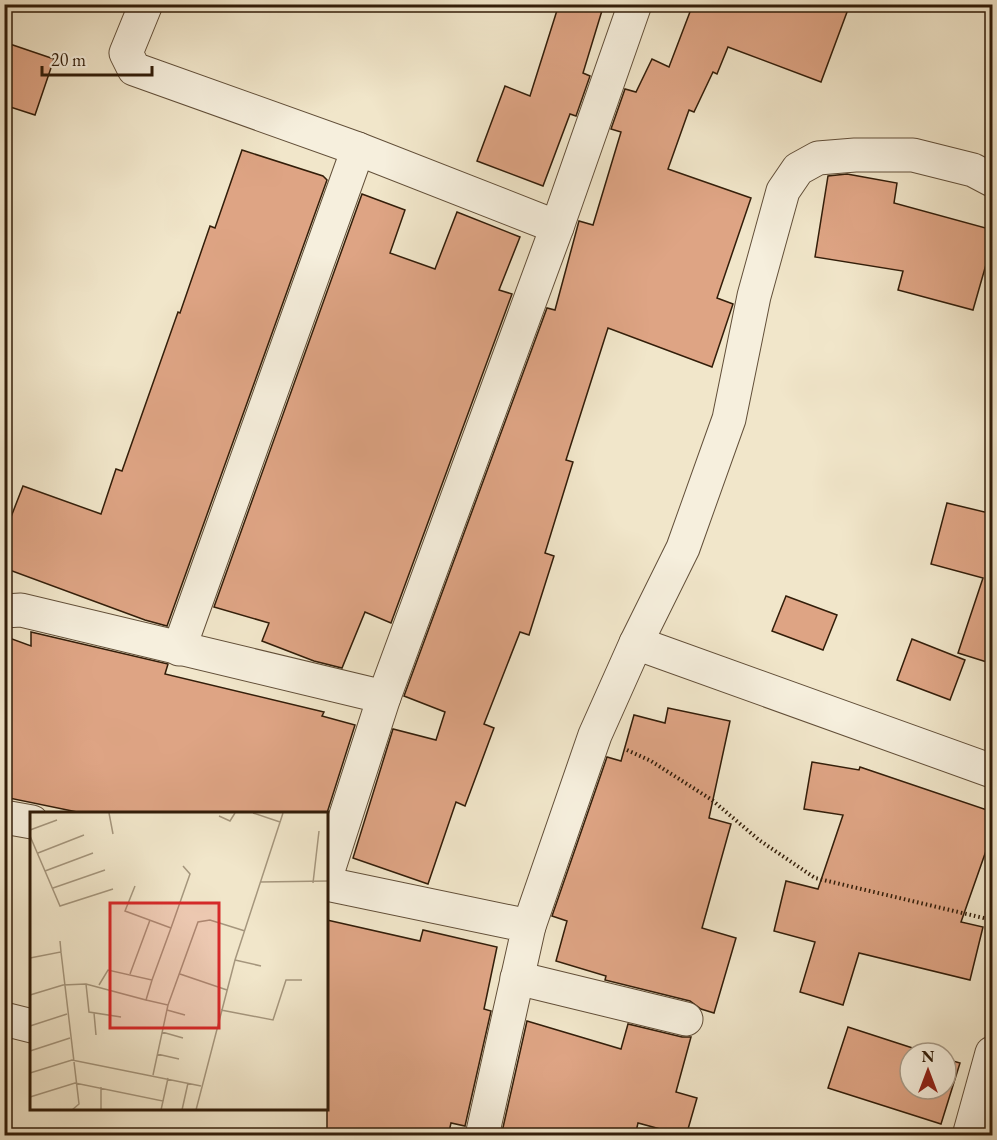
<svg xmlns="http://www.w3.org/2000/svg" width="997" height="1140" font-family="'EB Garamond',serif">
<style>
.building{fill:#dea484;stroke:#321d09;stroke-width:1.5}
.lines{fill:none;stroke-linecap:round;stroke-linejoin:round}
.minor-casing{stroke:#624f39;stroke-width:35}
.path{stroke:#321d09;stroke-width:4;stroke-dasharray:1.5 3;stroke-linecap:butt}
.minor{stroke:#f6efdd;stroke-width:33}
.inset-road{fill:none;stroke:#a5967d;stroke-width:1.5}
.view{fill:#d62828;fill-opacity:0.15;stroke:#d62828;stroke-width:3}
.inset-edge{fill:none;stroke:#321d09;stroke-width:3}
</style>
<rect width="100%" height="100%" fill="#f1e6ca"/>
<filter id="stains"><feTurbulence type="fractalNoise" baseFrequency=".00333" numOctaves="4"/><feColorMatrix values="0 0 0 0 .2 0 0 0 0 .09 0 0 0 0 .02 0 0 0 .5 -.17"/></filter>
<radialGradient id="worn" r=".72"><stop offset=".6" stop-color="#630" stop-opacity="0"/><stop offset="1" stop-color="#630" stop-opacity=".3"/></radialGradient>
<g class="building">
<polygon points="559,4 604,4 583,73 590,76 576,116 570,114 543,186 477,161 505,86 530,96"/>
<polygon points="693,4 850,4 821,82 728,47 717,74 713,72 694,112 689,110 668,169 751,198 717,298 733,304 712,367 608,328 566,460 573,462 545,553 554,556 529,635 520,632 484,724 494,728 465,806 456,802 428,884 353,858 393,729 436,740 445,712 404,696 547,308 555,310 579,221 593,225 621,132 611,129 625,89 636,92 652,59 669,67"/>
<polygon points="4,42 54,59 35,115 4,105"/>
<polygon points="242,150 323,176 327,180 167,626 145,620 4,568 4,535 23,486 101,514 116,469 122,471 178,312 180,313 210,226 215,228"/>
<polygon points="847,174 897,183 894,203 993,230 993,240 973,310 898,290 903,271 815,257 828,176"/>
<polygon points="362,194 405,210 390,253 435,269 457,212 520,237 499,290 512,294 391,623 365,612 342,668 314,661 262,641 269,623 214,607"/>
<polygon points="947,503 993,514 993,664 958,653 983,578 931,564"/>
<polygon points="786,596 837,615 823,650 772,631"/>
<polygon points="31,632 168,664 165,674 324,712 322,716 355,725 327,813 82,813 4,797 4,636 31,646"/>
<polygon points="912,639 965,660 950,700 897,680"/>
<polygon points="668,708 730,721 709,818 731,824 702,928 736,938 714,1013 701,1009 690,1001 605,980 606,976 556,961 567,921 552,916 607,757 621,761 634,715 665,723"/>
<polygon points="812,762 859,770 860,767 993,812 993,831 961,922 983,927 970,980 859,953 843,1005 800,992 815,942 774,931 786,881 818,889 843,815 804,809"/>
<polygon points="327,920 420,941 423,930 497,947 484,1009 491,1011 465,1126 451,1123 448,1136 327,1136"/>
<polygon points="527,1021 621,1049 628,1024 682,1037 691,1037 676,1092 697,1098 686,1136 638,1123 635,1136 520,1136 502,1132"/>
<polygon points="848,1027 928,1053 910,1053 910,1089 946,1089 946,1059 960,1063 941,1124 828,1088"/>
</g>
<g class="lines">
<g class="minor-casing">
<g id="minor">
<polyline points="146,4 126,53 134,69 358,149 557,227 635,4"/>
<polyline points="4,611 21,610 384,697 327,874"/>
<polyline points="636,643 992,771"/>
<polyline points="179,649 358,149"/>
<polyline points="384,697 557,227"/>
<polyline points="4,817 32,822"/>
<polyline points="327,884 529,926 482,1136"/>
<polyline points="529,926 595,735 636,643 683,548 729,419 754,296 783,191 798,169 818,158 855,155 913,155 973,170 992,180"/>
<polyline points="517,978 686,1019"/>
<polyline points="4,1019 32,1026"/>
<polyline points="969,1136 992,1053"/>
</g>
</g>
<polyline class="path" points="627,750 651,761 712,800 759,840 815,878 992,920"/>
<use href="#minor" class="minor"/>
</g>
<g transform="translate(30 812)">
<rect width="298" height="298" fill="#f1e6ca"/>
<path class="inset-road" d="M79,1l4,21M223,1l27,9M189,4l11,5 5,-8M0,18l27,-10M0,24l30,70 53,-17M8,41l46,-18M15,59l48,-18M230,70l68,-1M283,71l6,-52M105,74l-10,25 46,17 19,-54 -7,-8M23,76l52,-18M31,140l18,152 -7,6M0,146l31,-6 -1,-11M205,148l26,6M100,162l20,-54M150,162l47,16M122,168l19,-52M56,172l3,28 32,5M0,183l33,-10 23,-1 60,16 6,-20 -44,-10 -9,15M116,188l22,5 -15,70M138,193l30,-83 12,-2 35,11M137,198l18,5M191,198l52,10 13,-40h16M64,201l2,22M0,214l37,-12M132,220l21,6M0,239l40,-13M127,242l22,5M0,261l42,-13 129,26M71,275v23M0,285l45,-14 88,18 -2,9M133,289l5,-23M152,298l6,-27M166,298l39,-150 48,-147"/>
<path class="view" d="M80,91h109v125h-109z"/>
<rect width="298" height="298" class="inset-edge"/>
</g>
<rect width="997" height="1140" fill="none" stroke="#f1e6ca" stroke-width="24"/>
<rect x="6" y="6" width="985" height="1128" fill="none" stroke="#321d09" stroke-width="3"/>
<rect x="12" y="12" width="973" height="1116" fill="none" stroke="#321d09" stroke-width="1.5"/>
<g transform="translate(928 1071)"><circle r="28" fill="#f6efdd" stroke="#a89b88" stroke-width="1.5"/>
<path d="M0-4.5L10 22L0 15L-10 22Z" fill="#8f2418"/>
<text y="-9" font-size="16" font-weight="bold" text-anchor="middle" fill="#321d09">N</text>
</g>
<path d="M42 66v9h110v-9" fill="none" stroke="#321d09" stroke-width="3"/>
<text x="51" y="66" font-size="18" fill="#321d09" stroke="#f6efdd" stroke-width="4.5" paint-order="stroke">20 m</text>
<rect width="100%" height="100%" filter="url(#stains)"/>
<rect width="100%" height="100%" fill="url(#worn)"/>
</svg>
